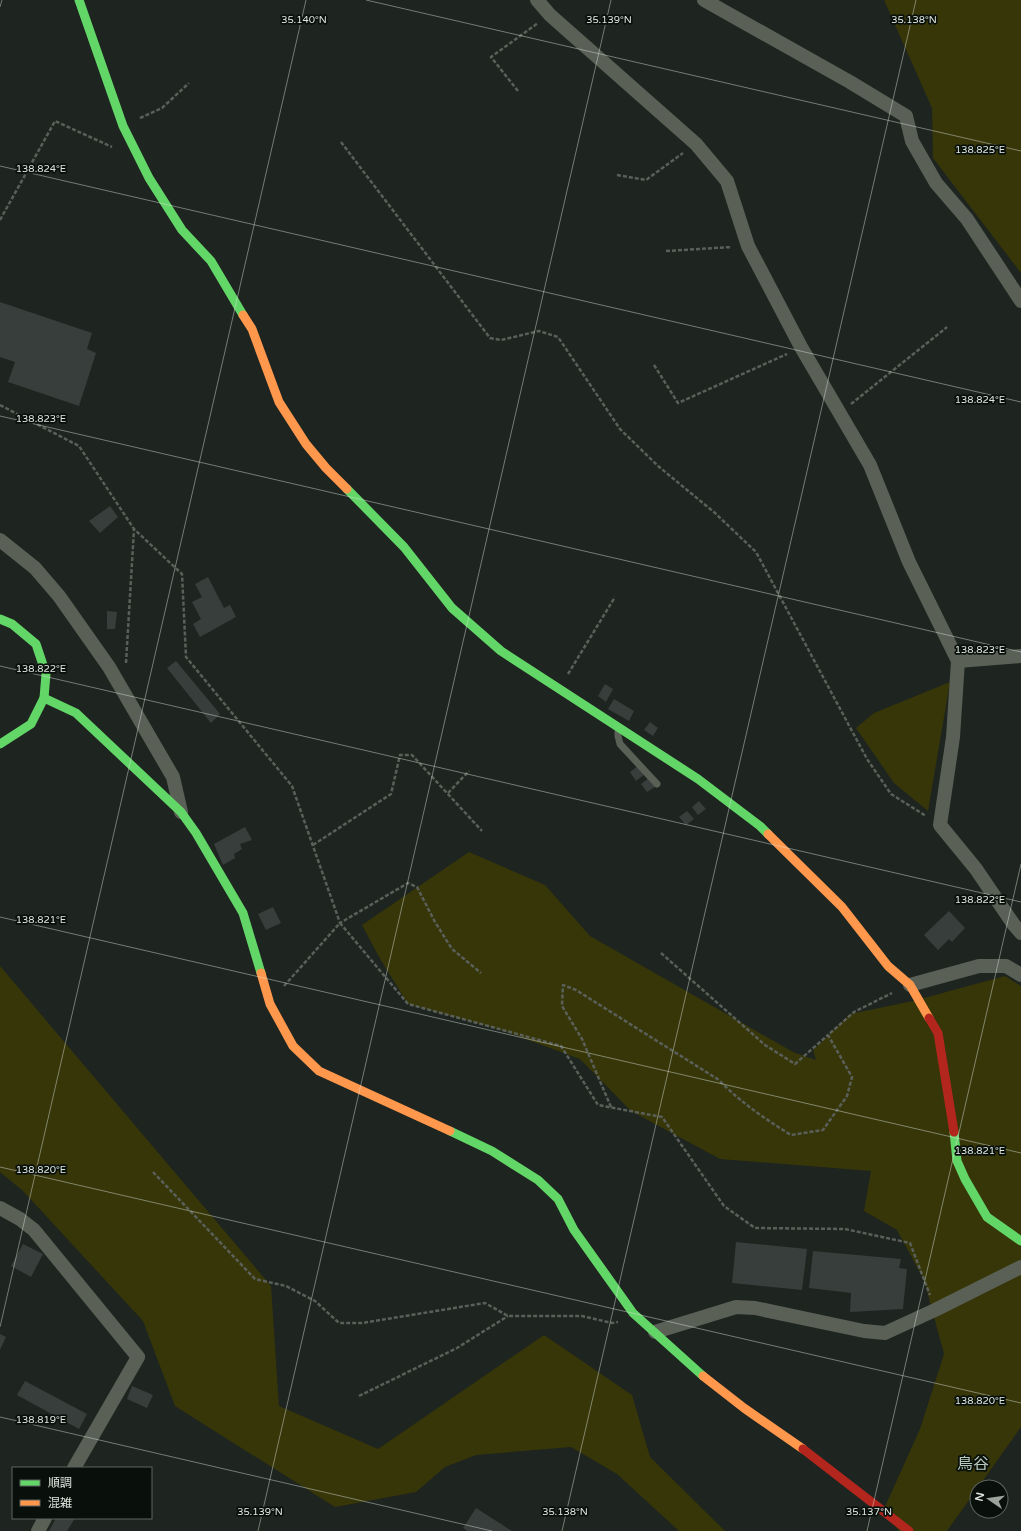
<svg xmlns="http://www.w3.org/2000/svg" width="1021" height="1531" font-family="'Varela Round','Noto Sans JP',sans-serif">
<style>
.green{fill:#373609}
.building{fill:#383e3b}
.lines{fill:none;stroke-linecap:round;stroke-linejoin:round}
.path{stroke:#5a6059;stroke-width:2.5;stroke-dasharray:4 2;stroke-linecap:butt}
.lane{stroke:#5a6056;stroke-width:7}
.street{stroke:#5a6056;stroke-width:14}
.fast{stroke:#63d668;stroke-width:9}
.slow{stroke:#ff974d;stroke-width:9}
.jam{stroke:#b3261e;stroke-width:9}
.ticks{fill:none;stroke:#dde7e0;stroke-width:1;stroke-opacity:0.45}
.labels{text-anchor:middle;dominant-baseline:central;stroke-width:3.5;stroke-linejoin:round;paint-order:stroke}
.quarter-label{font-size:16px;fill:#b7c9bc;stroke:#090f0b}
.ticks-label{font-size:10px;text-anchor:middle;fill:#dde7e0;stroke:#090f0b;stroke-width:3.5;stroke-linejoin:round;paint-order:stroke}
</style>
<rect width="100%" height="100%" fill="#1e241f"/>
<g class="green">
<polygon points="884,0 1021,0 1021,273 933,158 932,108"/>
<polygon points="950,682 928,811 894,783 856,728 874,713"/>
<polygon points="469,852 545,885 590,936 793,1052 816,1060 813,1050 850,1014 913,1001 1005,976 1021,986 1021,1427 947,1531 899,1531 883,1511 920,1429 944,1354 924,1280 897,1230 864,1211 871,1171 720,1159 631,1111 580,1059 504,1031 408,1004 379,957 362,925"/>
<polygon points="0,966 271,1286 279,1406 378,1449 544,1335 632,1395 650,1457 725,1531 679,1531 617,1474 571,1447 476,1455 445,1467 416,1492 335,1507 175,1406 143,1321 23,1191 0,1172"/>
</g>
<g class="building">
<polygon points="0,302 92,333 87,349 96,353 79,406 8,382 15,362 0,357"/>
<polygon points="110,506 118,517 100,533 89,521"/>
<polygon points="208,577 224,608 230,605 236,617 200,637 193,624 201,619 192,602 202,597 195,584"/>
<polygon points="107,611 117,612 115,629 107,629"/>
<polygon points="176,661 220,714 211,723 167,668"/>
<polygon points="605,684 613,689 606,702 598,696"/>
<polygon points="614,699 634,711 629,721 608,709"/>
<polygon points="650,722 658,728 653,736 644,730"/>
<polygon points="638,766 644,775 636,781 630,772"/>
<polygon points="649,778 655,787 647,792 641,784"/>
<polygon points="699,801 706,809 698,815 692,807"/>
<polygon points="687,811 694,819 686,825 679,817"/>
<polygon points="245,827 252,840 240,844 242,849 234,854 235,858 223,865 214,844"/>
<polygon points="273,907 281,923 266,930 258,914"/>
<polygon points="949,911 965,928 952,942 949,939 938,950 924,935"/>
<polygon points="736,1242 807,1249 802,1290 732,1283"/>
<polygon points="23,1244 43,1254 31,1277 11,1266"/>
<polygon points="813,1251 901,1259 899,1268 907,1269 903,1309 850,1312 851,1293 809,1288"/>
<polygon points="0,1334 6,1337 0,1350"/>
<polygon points="25,1381 87,1414 79,1429 17,1395"/>
<polygon points="132,1386 153,1395 147,1408 127,1399"/>
<polygon points="476,1508 512,1531 467,1531 463,1528"/>
<polygon points="56,1518 75,1518 67,1531 49,1531"/>
</g>
<g class="lines">
<g class="path">
<polyline points="518,91 491,57 538,23"/>
<polyline points="140,118 162,108 189,83"/>
<polyline points="341,142 490,338 501,340 539,331 558,337 620,429 658,466 715,513 756,552 867,759 891,794 926,816"/>
<polyline points="617,175 646,180 683,153"/>
<polyline points="0,220 55,121 112,147"/>
<polyline points="666,251 732,247"/>
<polyline points="654,365 678,403 787,354"/>
<polyline points="851,404 947,327"/>
<polyline points="0,405 79,446 134,529 182,574 186,657 292,786 340,923 408,883 417,887 435,922 452,949 481,973"/>
<polyline points="126,663 134,529"/>
<polyline points="568,674 615,597"/>
<polyline points="448,793 469,771"/>
<polyline points="313,845 391,794 400,755 412,755 482,831"/>
<polyline points="661,953 765,1045 795,1064 828,1035"/>
<polyline points="284,986 340,923 408,1004 561,1046 598,1105 662,1117 724,1206 755,1228 845,1229 910,1243 930,1295"/>
<path d="M611,1107l-29,-68 -20,-33 1,-21 13,5 143,90c21,22 46,39 72,55l32,-5 24,-34 5,-19 -24,-42 26,-23 38,-19"/>
<polyline points="153,1172 255,1279 286,1286 315,1301 339,1323 362,1323 485,1303 508,1316 582,1316 612,1323 618,1322"/>
<polyline points="359,1396 457,1348 508,1316"/>
</g>
<polyline class="lane" points="618,732 618,736 620,744 657,784"/>
<g class="street">
<polyline points="537,0 550,15 696,144 727,181 748,246 801,347 870,465 909,562 958,661 953,737 940,825 976,869 1014,925 1021,933"/>
<polyline points="704,0 850,82 906,116 912,141 936,183 967,219 1021,301"/>
<polyline points="0,540 35,568 59,596 109,667 173,777 181,812"/>
<polyline points="958,661 1021,656"/>
<polyline points="910,985 979,966 1006,966 1021,975"/>
<polyline points="0,1208 20,1219 34,1230 138,1357 74,1468"/>
<polyline points="655,1332 736,1307 755,1308 864,1331 885,1333 935,1310 1021,1267"/>
<polyline points="38,1531 45,1518"/>
</g>
<g class="fast">
<polyline points="79,0 123,126 149,178 182,230 211,261 243,315"/>
<polyline points="347,489 404,547 452,608 501,651 698,779 760,826 768,834"/>
<polyline points="0,619 12,624 36,644 46,674 44,698 31,724 0,744"/>
<polyline points="44,698 76,713 181,812 196,833 243,913 261,973"/>
<polyline points="450,1131 492,1151 538,1180 558,1199 574,1230 633,1313 703,1376"/>
<polyline points="954,1132 957,1161 965,1179 987,1217 1021,1241"/>
</g>
<g class="slow">
<polyline points="243,315 252,329 279,402 306,444 326,468 347,489"/>
<polyline points="768,834 842,907 888,966 910,985 929,1018"/>
<polyline points="261,973 270,1004 293,1046 319,1071 450,1131"/>
<polyline points="703,1376 744,1408 803,1449"/>
</g>
<g class="jam">
<polyline points="929,1018 938,1033 954,1132"/>
<polyline points="803,1449 909,1531"/>
</g>
</g>
<path class="ticks" d="M366,0l655,151M0,7l2,-7M0,166l1021,236M0,416l1021,236M0,666l1021,236M0,917l1021,236M0,1167l1021,236M0,1327l306,-1327M0,1417l492,114M258,1531l353,-1531M562,1531l354,-1531M867,1531l154,-667"/>
<g class="labels">
<g class="quarter-label">
<text x="973" y="1464">鳥谷</text>
</g>
</g>
<g class="ticks-label">
<text x="304" y="23">35.140°N</text>
<text x="609" y="23">35.139°N</text>
<text x="914" y="23">35.138°N</text>
<text x="980" y="153">138.825°E</text>
<text x="41" y="172">138.824°E</text>
<text x="980" y="403">138.824°E</text>
<text x="41" y="422">138.823°E</text>
<text x="980" y="653">138.823°E</text>
<text x="41" y="672">138.822°E</text>
<text x="980" y="903">138.822°E</text>
<text x="41" y="923">138.821°E</text>
<text x="980" y="1154">138.821°E</text>
<text x="41" y="1173">138.820°E</text>
<text x="980" y="1404">138.820°E</text>
<text x="41" y="1423">138.819°E</text>
<text x="260" y="1515">35.139°N</text>
<text x="565" y="1515">35.138°N</text>
<text x="869" y="1515">35.137°N</text>
</g>
<rect x="12" y="1467" width="140" height="52" fill="#090f0b" stroke="#5e6560"/>
<rect x="20" y="1480" width="20" height="6" fill="#63d668" stroke="#5e6560"/>
<text x="48" y="1487" font-size="12" fill="#dde7e0">順調</text>
<rect x="20" y="1500" width="20" height="6" fill="#ff974d" stroke="#5e6560"/>
<text x="48" y="1507" font-size="12" fill="#dde7e0">混雑</text>
<g transform="translate(989 1499) rotate(283)"><circle r="19" fill="#090f0b" stroke="#5e6560"/>
<path d="M0-3L7 15L0 10L-7 15Z" fill="#9aa39c"/>
<text y="-6" font-size="11" font-weight="bold" text-anchor="middle" fill="#dde7e0">N</text>
</g>
</svg>
